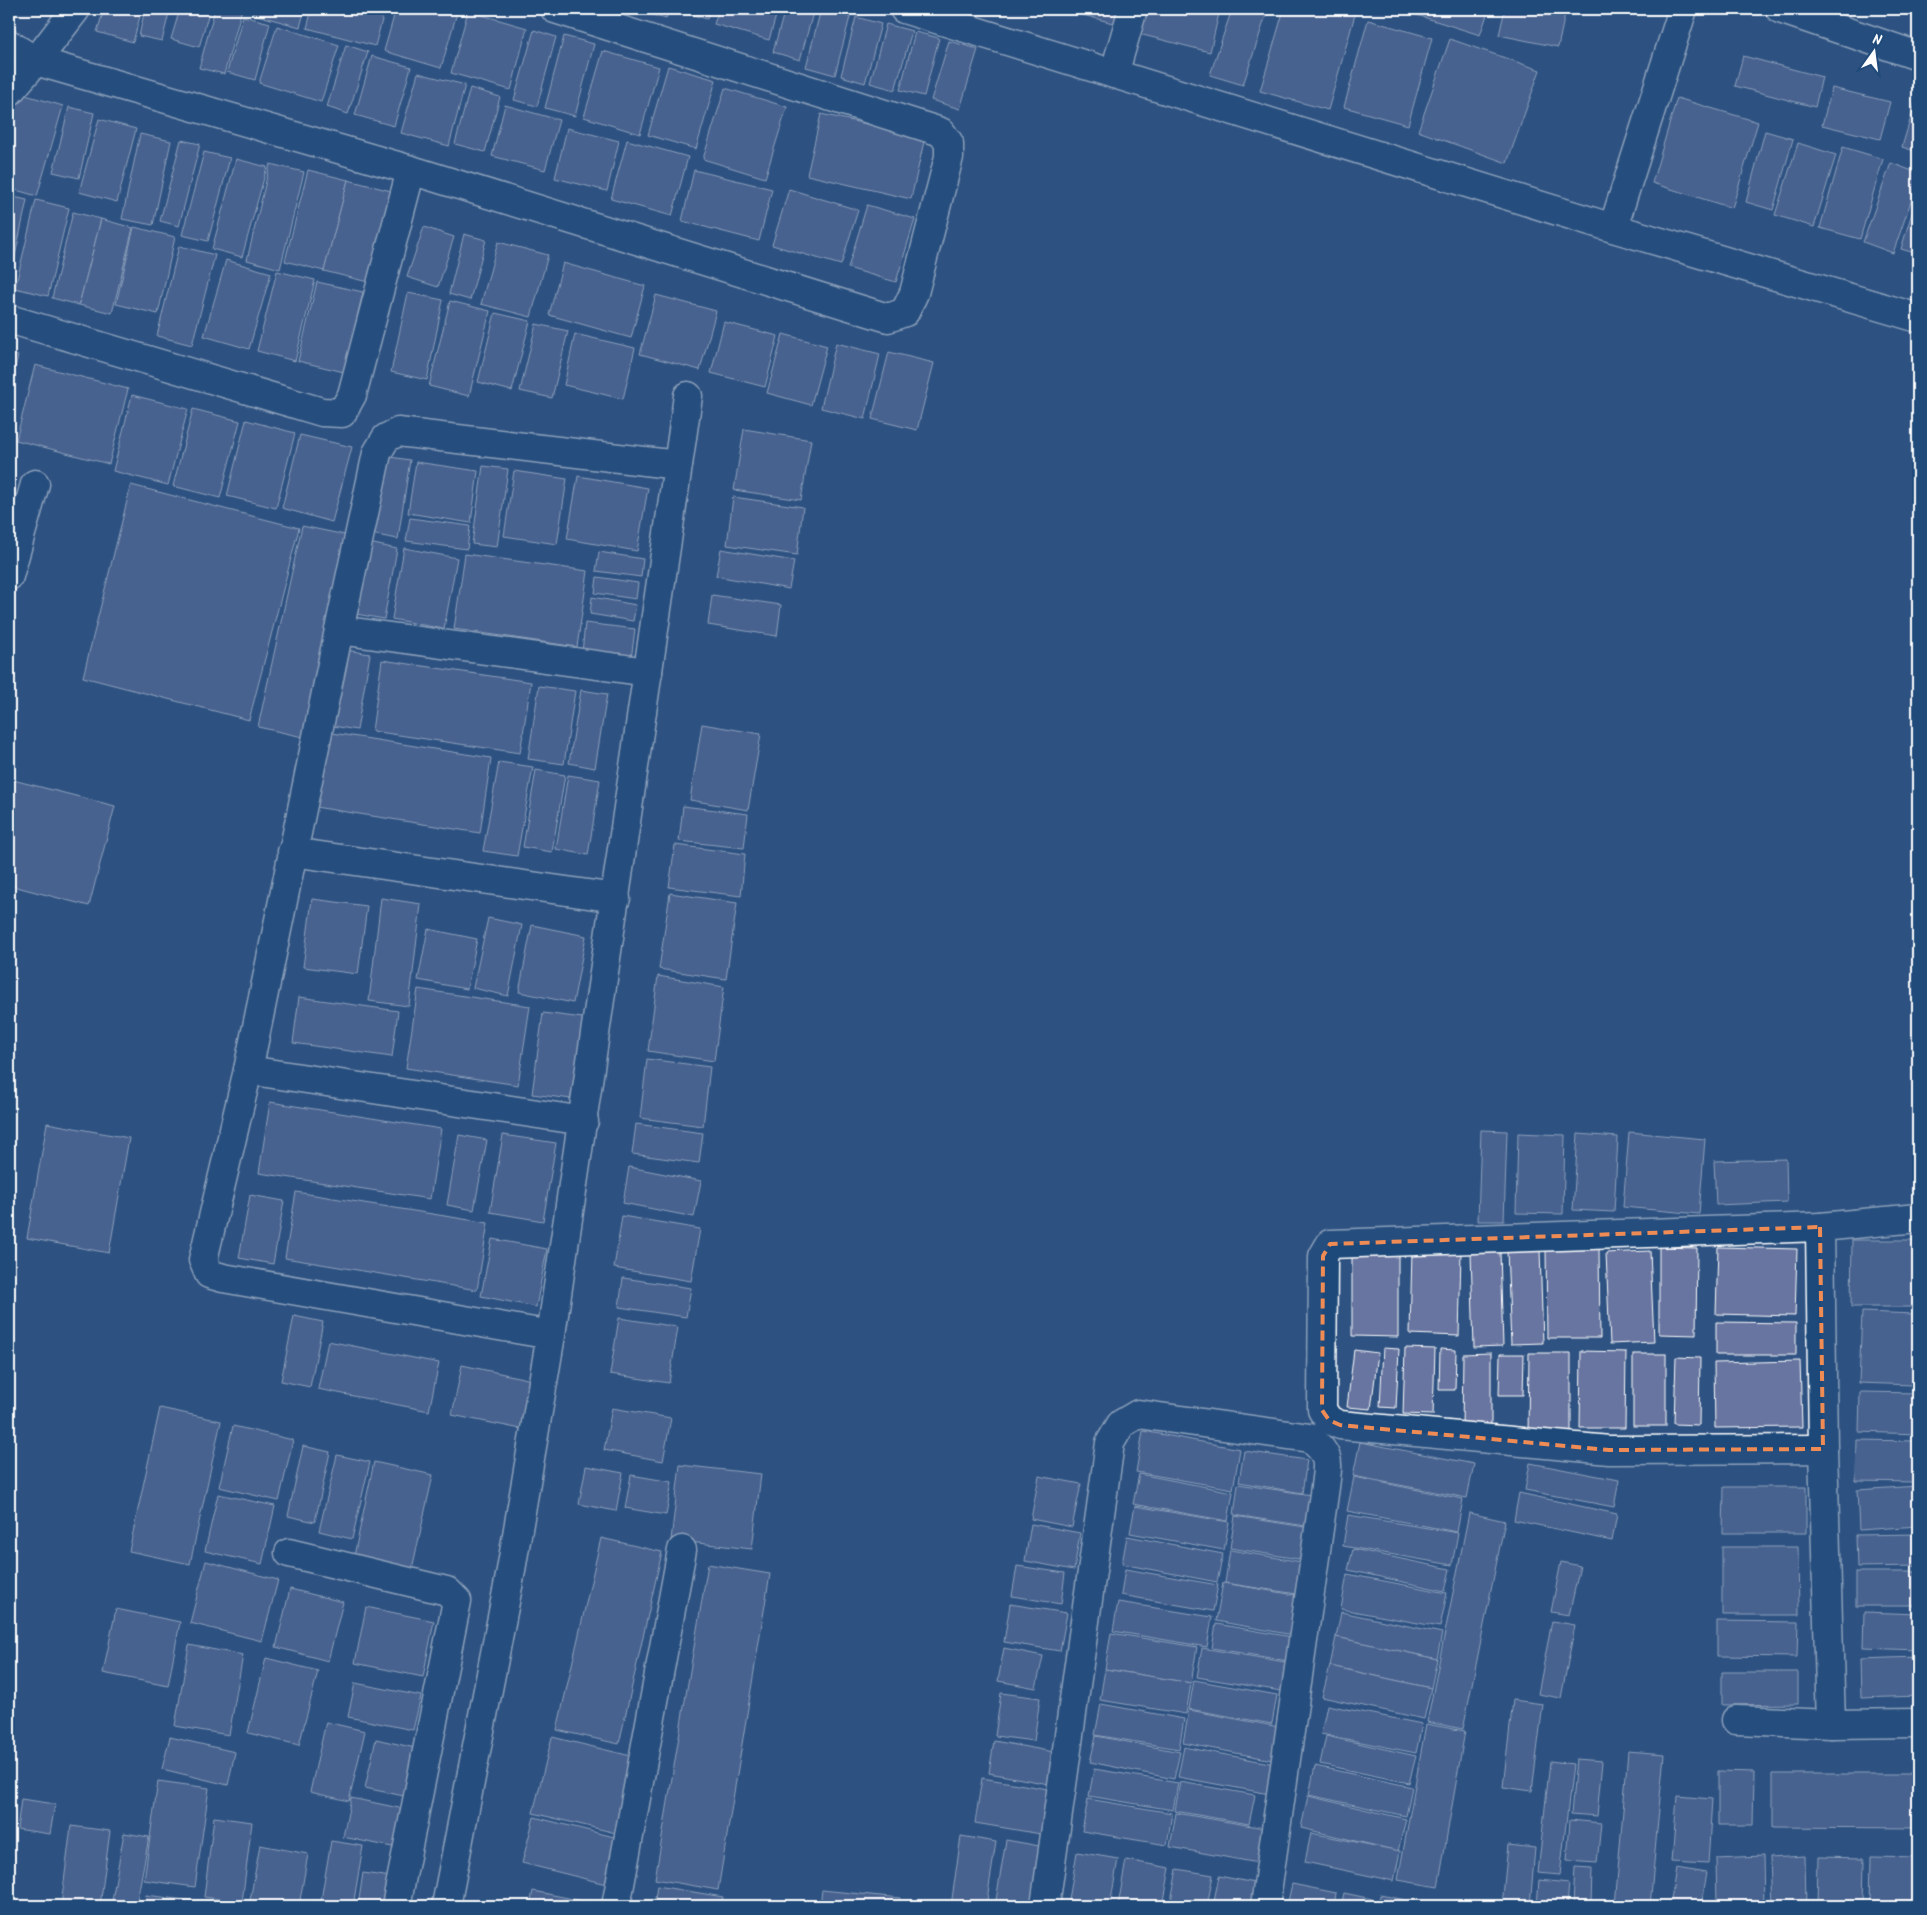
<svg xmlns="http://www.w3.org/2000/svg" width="1927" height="1915" font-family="Kalam,sans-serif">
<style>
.building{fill:#6874a0;stroke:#fff}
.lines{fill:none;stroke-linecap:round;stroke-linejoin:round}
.minor-casing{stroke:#fff;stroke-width:31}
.minor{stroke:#1f4a7a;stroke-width:28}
.marked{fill:none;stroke:#ef8b55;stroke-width:4;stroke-dasharray:10 6;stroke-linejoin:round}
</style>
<rect width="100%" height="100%" fill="#2e5282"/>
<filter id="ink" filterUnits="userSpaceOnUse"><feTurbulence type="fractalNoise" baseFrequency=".02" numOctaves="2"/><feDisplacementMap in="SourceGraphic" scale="10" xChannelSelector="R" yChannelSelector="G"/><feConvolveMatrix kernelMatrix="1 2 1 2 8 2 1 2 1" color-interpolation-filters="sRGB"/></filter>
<g filter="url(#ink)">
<g class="building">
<polygon points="104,9 142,9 133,42 97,32"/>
<polygon points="145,9 170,9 162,41 139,36"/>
<polygon points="180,9 210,9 199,47 171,39"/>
<polygon points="215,9 242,9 224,74 199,68"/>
<polygon points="254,9 305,9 300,27 253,14"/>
<polygon points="312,9 385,9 375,46 307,28"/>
<polygon points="396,9 458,9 441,68 384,51"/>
<polygon points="633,9 669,9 666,19"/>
<polygon points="680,9 710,9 707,19 679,11"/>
<polygon points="719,9 778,9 769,40 714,24"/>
<polygon points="785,9 814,9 800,60 773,52"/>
<polygon points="821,9 850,17 835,75 806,67"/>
<polygon points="1078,9 1124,9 1120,25 1076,13"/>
<polygon points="1145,9 1220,9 1210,52 1139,34"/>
<polygon points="1232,9 1268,9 1243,85 1210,75"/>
<polygon points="1284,9 1356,11 1328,110 1260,91"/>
<polygon points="1398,9 1489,9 1480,35"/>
<polygon points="1505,9 1566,9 1558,47 1499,35"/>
<polygon points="468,11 527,28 511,90 451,73"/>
<polygon points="243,16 270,23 255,80 227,72"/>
<polygon points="856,17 881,24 865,83 841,76"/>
<polygon points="1368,20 1432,38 1408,125 1344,107"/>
<polygon points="886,24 912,31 895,90 870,83"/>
<polygon points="277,26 339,45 321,102 259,83"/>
<polygon points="534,30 556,37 537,106 514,100"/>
<polygon points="915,32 939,38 924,96 900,90"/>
<polygon points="564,36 594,44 575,116 545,108"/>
<polygon points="1450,39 1540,70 1507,163 1418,131"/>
<polygon points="949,41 978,49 960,109 931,100"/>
<polygon points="346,45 368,52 348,114 327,107"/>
<polygon points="603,51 659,67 640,134 584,117"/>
<polygon points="372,56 411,67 394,126 355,115"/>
<polygon points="1743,56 1822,77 1815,107 1735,86"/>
<polygon points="668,66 716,80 696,149 648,135"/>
<polygon points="418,73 465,85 449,146 401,133"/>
<polygon points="470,88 500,97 485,152 455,144"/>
<polygon points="725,88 787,107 765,178 703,159"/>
<polygon points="1832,88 1890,102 1880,139 1822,125"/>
<polygon points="15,92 63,106 37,196 9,188 9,115"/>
<polygon points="1677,98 1758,122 1732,208 1652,183"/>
<polygon points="1916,100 1918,101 1918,152 1902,147"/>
<polygon points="505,105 559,120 545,170 492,156"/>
<polygon points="69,107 94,113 79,178 53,172"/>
<polygon points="821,114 925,137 911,199 807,175"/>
<polygon points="99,119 136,129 117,202 79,192"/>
<polygon points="567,128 619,141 607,191 555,178"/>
<polygon points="1765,131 1793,139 1773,210 1746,202"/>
<polygon points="140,134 171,141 153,225 122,219"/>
<polygon points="181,140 200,144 179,226 160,221"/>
<polygon points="627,140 688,157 672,216 611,199"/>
<polygon points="1798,143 1836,155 1814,227 1775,215"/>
<polygon points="1843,147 1883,159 1860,239 1820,228"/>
<polygon points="204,152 230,158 208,241 182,235"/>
<polygon points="236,159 267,167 242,257 212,249"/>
<polygon points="1891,163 1918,173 1918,181 1893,253 1863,242"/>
<polygon points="270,164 304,172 280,269 247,260"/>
<polygon points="308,170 348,180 324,271 285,261"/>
<polygon points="694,170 772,189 759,241 682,221"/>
<polygon points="348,180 395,192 372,283 324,271"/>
<polygon points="789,189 858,210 841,265 772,245"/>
<polygon points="1918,193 1918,254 1901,249"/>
<polygon points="9,196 27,200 9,284"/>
<polygon points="36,200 69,208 48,296 15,288"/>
<polygon points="867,205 915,219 896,282 848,268"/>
<polygon points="73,212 101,219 79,305 52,298"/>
<polygon points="101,219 133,228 112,313 79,305"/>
<polygon points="134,227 175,237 158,314 116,304"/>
<polygon points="424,227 454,237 438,287 407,277"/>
<polygon points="464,234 486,240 470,300 449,294"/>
<polygon points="498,242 548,255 531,317 481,304"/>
<polygon points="179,246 215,255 192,345 157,336"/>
<polygon points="226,260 271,273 249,349 204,336"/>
<polygon points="563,263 645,286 631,338 549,315"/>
<polygon points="277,271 315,280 295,361 257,351"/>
<polygon points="317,282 363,292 344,372 298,361"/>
<polygon points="408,293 443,300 427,380 391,372"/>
<polygon points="656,295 716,311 700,370 640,354"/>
<polygon points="450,301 490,311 469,396 429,386"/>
<polygon points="495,313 530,321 512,391 478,382"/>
<polygon points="724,322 778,336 765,387 711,373"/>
<polygon points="536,324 568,331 552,398 520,391"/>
<polygon points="575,334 635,348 623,399 564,385"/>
<polygon points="783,334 827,346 811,405 767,393"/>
<polygon points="836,343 880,354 865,419 821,408"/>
<polygon points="889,352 934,363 917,430 872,419"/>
<polygon points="9,354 18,356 9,391"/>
<polygon points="35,365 128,389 109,464 16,440"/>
<polygon points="132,395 188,409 168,485 113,471"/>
<polygon points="193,409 240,421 220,498 173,486"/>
<polygon points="246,420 295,433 276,508 227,496"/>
<polygon points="744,429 811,440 801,500 734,490"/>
<polygon points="300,435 352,447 332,522 282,508"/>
<polygon points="383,456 410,460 398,539 371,534"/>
<polygon points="416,462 478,471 471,523 408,513"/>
<polygon points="483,466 508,469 497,547 472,544"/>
<polygon points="514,471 567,479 557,544 504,536"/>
<polygon points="578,476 648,488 637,551 567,539"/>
<polygon points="131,485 299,528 249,720 83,677"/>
<polygon points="733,497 803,507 797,555 727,545"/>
<polygon points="410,518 470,526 467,549 406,541"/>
<polygon points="302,526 355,537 312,739 258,727"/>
<polygon points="369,543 397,549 384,619 356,614"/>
<polygon points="404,548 457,558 444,629 392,619"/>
<polygon points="721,549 794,561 789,589 716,576"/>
<polygon points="599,552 643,559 641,577 596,571"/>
<polygon points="465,554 588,571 577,647 454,629"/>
<polygon points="597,577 638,583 636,599 595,593"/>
<polygon points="712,595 781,605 777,636 708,625"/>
<polygon points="592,597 636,605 633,621 590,614"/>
<polygon points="585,623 635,629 631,660 582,653"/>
<polygon points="340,649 370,654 357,730 327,725"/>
<polygon points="382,660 531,682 520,753 372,731"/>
<polygon points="539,686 575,691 564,764 528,759"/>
<polygon points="581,690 607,694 595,768 569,763"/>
<polygon points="702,724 761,734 748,810 690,800"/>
<polygon points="326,732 491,758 480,833 315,807"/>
<polygon points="499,762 533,767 517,856 483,851"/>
<polygon points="536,770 565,775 552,852 523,847"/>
<polygon points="568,775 600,780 588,855 556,849"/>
<polygon points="9,779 115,806 89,906 9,885"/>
<polygon points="683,806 748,814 744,848 679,841"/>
<polygon points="675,845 745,854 741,896 669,887"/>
<polygon points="670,893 737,903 726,979 659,969"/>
<polygon points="381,898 421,904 409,1006 369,1001"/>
<polygon points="312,899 367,906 358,974 303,967"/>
<polygon points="488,918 522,925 508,996 473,988"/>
<polygon points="532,925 586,936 573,1003 519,992"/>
<polygon points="428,929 477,939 467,989 418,980"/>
<polygon points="658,976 724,987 714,1061 648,1051"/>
<polygon points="418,989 530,1006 518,1085 406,1068"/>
<polygon points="299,997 398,1011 392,1057 293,1043"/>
<polygon points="543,1013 583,1018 572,1099 532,1094"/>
<polygon points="647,1059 710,1067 703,1126 640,1118"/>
<polygon points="270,1102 441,1129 430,1199 259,1173"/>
<polygon points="47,1123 129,1138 109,1253 27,1238"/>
<polygon points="636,1124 703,1133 699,1163 632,1154"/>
<polygon points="1481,1130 1507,1131 1504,1221 1478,1221"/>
<polygon points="1629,1132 1705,1139 1699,1214 1623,1207"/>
<polygon points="1518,1133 1565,1135 1563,1214 1516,1213"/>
<polygon points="1578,1134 1618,1137 1614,1212 1573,1210"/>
<polygon points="459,1135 487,1140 474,1210 447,1205"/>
<polygon points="503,1135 556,1143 543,1221 490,1212"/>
<polygon points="1786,1159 1787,1202 1716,1205 1714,1161"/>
<polygon points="629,1167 701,1181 694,1217 623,1203"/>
<polygon points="296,1192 488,1223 477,1290 285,1258"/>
<polygon points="250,1195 284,1201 273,1264 239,1258"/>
<polygon points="622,1216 700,1229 691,1281 614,1268"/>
<polygon points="492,1239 547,1249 536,1307 481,1296"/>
<polygon points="1852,1240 1915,1240 1914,1307 1851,1307"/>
<polygon points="1599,1247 1600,1338 1547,1338 1546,1248"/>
<polygon points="1659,1247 1697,1248 1696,1335 1659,1334"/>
<polygon points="1718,1247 1797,1249 1795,1316 1716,1314"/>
<polygon points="1540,1250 1543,1343 1511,1344 1507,1251"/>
<polygon points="1412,1251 1461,1252 1459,1336 1410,1334"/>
<polygon points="1650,1251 1654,1342 1610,1344 1606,1253"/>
<polygon points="1500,1252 1503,1346 1474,1347 1471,1253"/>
<polygon points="1352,1253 1398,1253 1398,1337 1352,1336"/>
<polygon points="623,1278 691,1288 686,1317 619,1307"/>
<polygon points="1862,1312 1915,1314 1913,1385 1859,1383"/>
<polygon points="294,1316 323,1322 310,1387 281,1381"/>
<polygon points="619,1318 678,1327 669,1383 610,1374"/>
<polygon points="1716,1322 1796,1323 1796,1355 1716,1355"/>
<polygon points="328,1341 439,1363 429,1411 318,1389"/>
<polygon points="1383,1348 1399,1349 1396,1408 1380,1407"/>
<polygon points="1405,1348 1435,1349 1433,1415 1403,1414"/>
<polygon points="1440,1349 1456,1350 1455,1390 1439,1390"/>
<polygon points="1354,1350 1378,1353 1371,1409 1347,1407"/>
<polygon points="1581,1351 1626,1352 1625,1428 1580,1428"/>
<polygon points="1491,1353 1491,1428 1462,1428 1463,1354"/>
<polygon points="1529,1353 1571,1353 1571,1434 1528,1434"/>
<polygon points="1500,1354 1524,1354 1523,1395 1499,1395"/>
<rect x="1633" y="1354" width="33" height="72"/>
<polygon points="1676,1357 1700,1358 1699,1425 1674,1424"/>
<polygon points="1800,1361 1802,1427 1715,1428 1714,1363"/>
<polygon points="462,1365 532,1380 521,1429 452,1415"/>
<polygon points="1860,1392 1918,1393 1918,1434 1859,1432"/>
<polygon points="160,1408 221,1421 190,1564 129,1551"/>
<polygon points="612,1408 671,1418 663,1461 604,1450"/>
<polygon points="233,1426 293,1440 279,1501 219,1487"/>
<polygon points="1143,1431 1240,1449 1233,1489 1136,1472"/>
<polygon points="1857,1440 1915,1441 1914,1482 1856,1481"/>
<polygon points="1360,1442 1474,1464 1467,1498 1353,1476"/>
<polygon points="303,1446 330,1452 315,1522 288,1516"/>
<polygon points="1244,1451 1307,1460 1302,1493 1239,1482"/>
<polygon points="337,1455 370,1462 352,1539 319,1531"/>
<polygon points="374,1462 433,1475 412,1569 354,1556"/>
<polygon points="1530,1463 1619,1480 1614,1507 1525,1490"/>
<polygon points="680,1465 761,1474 752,1549 671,1540"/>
<polygon points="586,1466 623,1473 616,1511 579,1504"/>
<polygon points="1139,1474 1233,1492 1228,1521 1133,1504"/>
<polygon points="631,1475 672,1482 666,1515 625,1508"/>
<polygon points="1039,1476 1081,1484 1072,1527 1031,1519"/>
<polygon points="1354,1477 1463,1499 1457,1532 1347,1511"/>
<polygon points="1238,1484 1318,1496 1313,1527 1234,1515"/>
<polygon points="1918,1486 1918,1526 1859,1530 1857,1490"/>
<polygon points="1724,1487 1806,1487 1806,1533 1723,1533"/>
<polygon points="1519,1493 1617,1514 1612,1541 1514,1520"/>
<polygon points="218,1494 275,1506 262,1564 205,1551"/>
<polygon points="1135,1506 1229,1522 1224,1550 1130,1533"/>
<polygon points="1469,1513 1505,1521 1463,1729 1427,1722"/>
<polygon points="1348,1515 1458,1533 1452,1565 1343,1546"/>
<polygon points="1235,1516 1311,1528 1305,1560 1230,1548"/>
<polygon points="1031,1524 1080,1533 1074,1570 1025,1561"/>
<polygon points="1918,1534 1918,1566 1857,1567 1856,1535"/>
<polygon points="1127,1536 1223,1554 1217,1582 1122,1564"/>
<polygon points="601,1538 662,1552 619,1744 557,1730"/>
<polygon points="1722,1547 1798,1547 1799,1615 1722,1615"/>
<polygon points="1353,1549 1450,1569 1445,1591 1348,1570"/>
<polygon points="1230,1550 1302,1562 1297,1594 1225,1583"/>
<polygon points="206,1561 278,1580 262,1641 190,1623"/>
<polygon points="1561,1562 1580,1566 1569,1615 1551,1612"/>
<polygon points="708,1564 770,1574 718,1890 655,1879"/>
<polygon points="1017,1566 1065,1573 1061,1604 1012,1596"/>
<polygon points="1125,1569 1218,1585 1213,1611 1121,1595"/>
<rect x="1856" y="1572" width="62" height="34"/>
<polygon points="1347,1574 1447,1593 1440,1627 1341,1609"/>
<polygon points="1223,1583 1301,1596 1293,1635 1216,1621"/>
<polygon points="290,1589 343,1602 328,1661 276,1647"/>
<polygon points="1118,1602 1212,1617 1207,1647 1113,1631"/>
<polygon points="1010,1604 1067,1613 1060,1651 1004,1642"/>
<polygon points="366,1607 434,1621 423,1677 355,1663"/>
<polygon points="116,1609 180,1622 168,1686 103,1673"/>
<polygon points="1341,1612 1442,1633 1437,1659 1336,1637"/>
<polygon points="1864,1612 1918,1614 1918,1650 1863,1648"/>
<polygon points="1552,1621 1575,1625 1561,1698 1538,1694"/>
<polygon points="1717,1621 1798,1622 1797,1657 1717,1656"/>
<polygon points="1216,1624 1292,1637 1288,1661 1212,1648"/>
<polygon points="1111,1633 1197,1647 1191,1683 1105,1669"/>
<polygon points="1336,1637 1437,1659 1431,1688 1330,1666"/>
<polygon points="189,1645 243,1655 229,1735 175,1726"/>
<polygon points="1004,1648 1043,1656 1036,1688 998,1681"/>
<polygon points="1202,1648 1285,1662 1281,1691 1197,1677"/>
<polygon points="1918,1657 1918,1696 1861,1698 1860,1659"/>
<polygon points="266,1658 318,1671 299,1745 248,1733"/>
<polygon points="1330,1666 1431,1688 1424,1719 1322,1697"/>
<polygon points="1105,1669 1191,1683 1186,1714 1100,1700"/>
<polygon points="1722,1672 1798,1672 1798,1704 1722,1705"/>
<polygon points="1194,1680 1277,1695 1272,1724 1189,1709"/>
<polygon points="355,1683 421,1696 413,1730 348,1717"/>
<polygon points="1001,1693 1040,1698 1034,1741 995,1736"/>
<polygon points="1513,1700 1543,1704 1532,1791 1503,1787"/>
<polygon points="1101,1704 1184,1719 1179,1749 1095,1735"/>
<polygon points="1327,1705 1422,1724 1416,1753 1321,1734"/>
<polygon points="1189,1710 1279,1727 1273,1760 1183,1743"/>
<polygon points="326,1722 365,1731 349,1801 310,1792"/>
<polygon points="1426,1724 1465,1731 1438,1887 1398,1880"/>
<polygon points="1096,1736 1180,1752 1174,1779 1090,1762"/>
<polygon points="1326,1736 1416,1756 1409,1783 1320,1764"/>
<polygon points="170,1737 235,1752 228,1785 162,1769"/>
<polygon points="552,1737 635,1757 616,1833 533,1813"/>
<polygon points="376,1739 415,1748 404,1796 365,1788"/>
<polygon points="994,1741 1054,1752 1049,1784 989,1773"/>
<polygon points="1184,1747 1280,1765 1275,1795 1178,1777"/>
<polygon points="1628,1751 1664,1754 1650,1906 1615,1906"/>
<polygon points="1576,1759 1602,1761 1597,1816 1571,1814"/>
<polygon points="1550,1761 1573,1764 1560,1875 1538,1873"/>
<polygon points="1315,1766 1412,1787 1406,1816 1309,1795"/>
<polygon points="1094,1769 1178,1783 1173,1810 1089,1796"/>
<polygon points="1718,1771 1754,1772 1753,1825 1718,1825"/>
<polygon points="1773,1774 1918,1774 1918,1828 1773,1827"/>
<polygon points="982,1778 1054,1790 1047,1835 975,1823"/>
<polygon points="158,1781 209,1788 195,1887 144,1880"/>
<polygon points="1180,1782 1255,1795 1249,1824 1175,1811"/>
<polygon points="1308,1796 1406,1819 1398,1851 1301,1828"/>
<polygon points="1677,1796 1712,1799 1708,1864 1672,1862"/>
<polygon points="351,1798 404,1809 397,1848 343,1837"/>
<polygon points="21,1799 55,1804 50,1834 17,1829"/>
<polygon points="1088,1799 1172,1813 1167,1845 1082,1831"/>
<polygon points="1176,1813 1270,1829 1264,1864 1170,1847"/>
<polygon points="214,1817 252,1822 242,1902 204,1897"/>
<polygon points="534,1817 622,1839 610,1885 522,1863"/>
<polygon points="1570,1820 1601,1823 1597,1863 1567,1861"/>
<polygon points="71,1826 110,1831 100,1906 61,1906"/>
<polygon points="124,1833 149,1837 136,1906 111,1906"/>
<polygon points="1311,1833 1400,1851 1394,1881 1305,1862"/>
<polygon points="961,1836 996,1842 986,1906 951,1906"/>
<polygon points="1006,1840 1045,1847 1035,1906 995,1906"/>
<polygon points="331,1841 363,1846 353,1906 320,1906"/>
<polygon points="260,1845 308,1854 299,1906 249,1906"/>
<polygon points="1508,1845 1535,1848 1530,1906 1502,1906"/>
<polygon points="1077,1852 1118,1859 1110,1906 1068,1906"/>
<polygon points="1763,1856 1764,1906 1717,1906 1716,1858"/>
<polygon points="1805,1856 1806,1906 1772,1906 1770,1858"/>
<polygon points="1871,1856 1918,1857 1918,1906 1870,1906"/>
<polygon points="1818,1857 1864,1858 1863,1906 1817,1906"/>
<polygon points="1126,1860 1170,1868 1163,1906 1118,1906"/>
<polygon points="1575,1867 1592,1868 1591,1906 1573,1906"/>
<polygon points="1676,1868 1707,1873 1701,1906 1670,1906"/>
<polygon points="1177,1869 1213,1875 1207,1906 1170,1906"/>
<polygon points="363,1873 391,1877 387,1906 358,1906"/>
<polygon points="1219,1876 1255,1883 1250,1906 1213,1906"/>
<polygon points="1539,1880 1569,1883 1567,1906 1537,1906"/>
<polygon points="1292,1884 1336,1893 1334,1906 1287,1906"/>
<polygon points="657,1886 723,1897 721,1906 654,1906"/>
<polygon points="822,1890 900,1898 899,1906 820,1906"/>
<polygon points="533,1891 588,1902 587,1906 530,1906"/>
<polygon points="1344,1893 1372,1899 1371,1906 1341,1906"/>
<polygon points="146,1895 201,1902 200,1906 144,1906"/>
<polygon points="1380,1895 1411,1901 1410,1906 1378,1906"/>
</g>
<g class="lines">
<g class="minor-casing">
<g id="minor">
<polyline points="904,9 1613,228 1918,318"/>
<polyline points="1780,9 1918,56"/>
<polyline points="9,44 36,61 411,170 888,318 905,312 914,293 949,157 949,143 941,132 555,9"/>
<polyline points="1114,74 1133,9"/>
<polyline points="9,92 36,61 76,9"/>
<polyline points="1613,228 1683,9"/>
<polyline points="9,319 322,412 342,413 352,395 411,170"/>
<polyline points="678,465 688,396"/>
<polyline points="9,576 35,484"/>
<polyline points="339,630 377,453 386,438 398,432 678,465 551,1335 510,1576 446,1906"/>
<polyline points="292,852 616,898"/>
<polyline points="248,1070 584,1121"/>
<polyline points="1918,1218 1820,1227 1330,1244 1323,1256 1322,1410 1329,1420 1340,1425 1609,1450 1823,1449 1831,1724 1918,1723"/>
<polyline points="1820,1227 1823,1449"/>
<polyline points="551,1335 223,1278 209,1274 203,1260 248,1070 339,630 648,672"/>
<polyline points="289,1553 447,1591 457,1601 396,1906"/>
<polyline points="1736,1720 1831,1724"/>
<polyline points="616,1906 682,1550"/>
<path d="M1045,1906l65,-463 11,-19 17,-10 172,24c21,18 18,23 15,49l-60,419"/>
</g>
</g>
<use href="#minor" class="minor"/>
</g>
</g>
<path d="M0 0H1927V1915H0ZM1820,1227l3,222 -214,1 -269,-25 -11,-5 -7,-10 1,-154 7,-12z" fill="#2e5282" fill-opacity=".55" fill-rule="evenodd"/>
<path class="marked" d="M1820,1227l3,222 -214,1 -269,-25 -11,-5 -7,-10 1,-154 7,-12z"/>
<rect width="1927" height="1915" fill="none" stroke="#1f4a7a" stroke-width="30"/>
<rect x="15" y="15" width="1897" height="1885" fill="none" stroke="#fff" stroke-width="2" filter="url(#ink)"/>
<g transform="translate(1874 52) rotate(14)" stroke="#1f4a7a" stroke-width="4" paint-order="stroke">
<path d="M0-4L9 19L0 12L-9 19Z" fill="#ffffff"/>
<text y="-8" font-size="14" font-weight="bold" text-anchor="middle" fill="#ffffff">N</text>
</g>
</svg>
